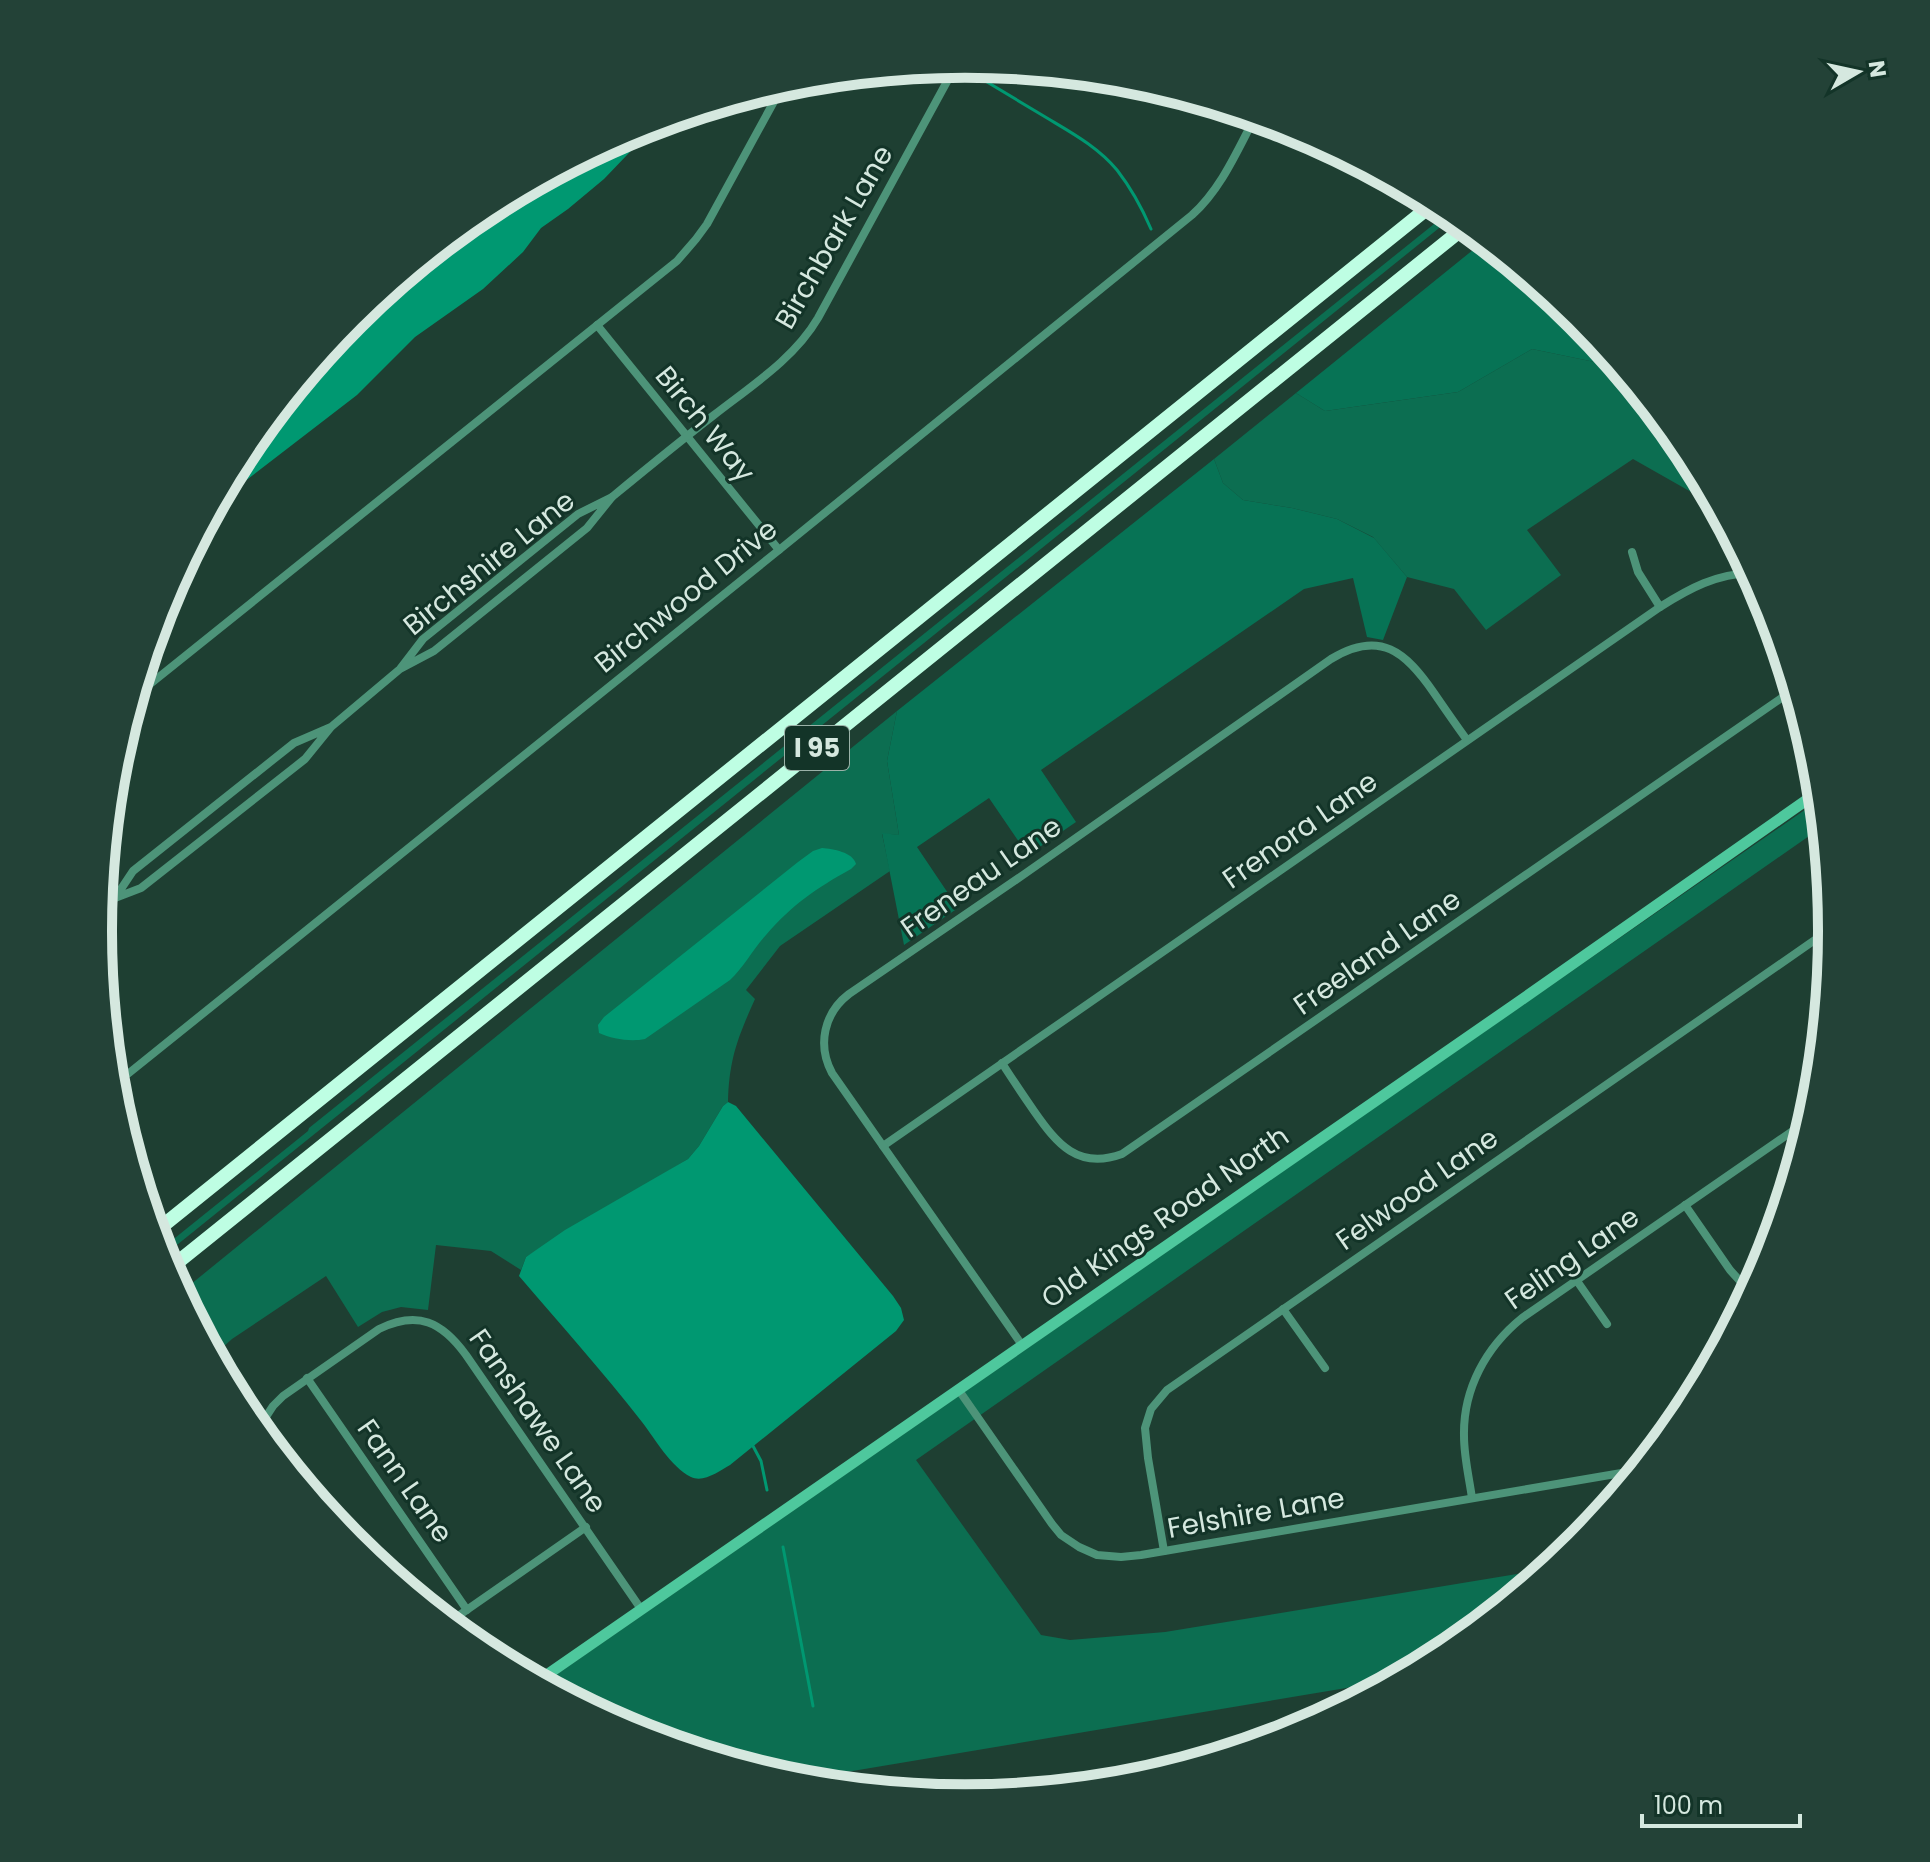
<svg xmlns="http://www.w3.org/2000/svg" width="1930" height="1862" font-family="Poppins,sans-serif">
<style>
.green{fill:#0c6e51}
.forest{fill:#077355}
.water{fill:#009871}
.lines{fill:none;stroke-linecap:round;stroke-linejoin:round}
.stream{stroke:#009871;stroke-width:3}
.street{stroke:#4d9479;stroke-width:8}
.secondary{stroke:#4ec89d;stroke-width:11}
.highway{stroke:#befee3;stroke-width:14}
.labels{text-anchor:middle;dominant-baseline:central;stroke-width:6;stroke-linejoin:round;paint-order:stroke}
.shield{fill:#133428;stroke:#9bb2a8;stroke-width:2}
.shield-label{font-size:26px;font-weight:bold;fill:#d5e8df}
.street-label{font-size:28px;fill:#d5e8df;stroke:#133428}
.rim{fill:none;stroke:#d5e8df;stroke-width:10}
</style>
<rect width="100%" height="100%" fill="#1e3f32"/>
<g class="green">
<polygon points="1449,212 1454,216 162,1257 160,1250 308,1131 309,1128"/>
<polygon points="1532,349 1619,367 1686,450 1713,500 1707,501 1633,459 1527,530 1561,575 1486,630 1454,589 1407,577 1373,537 1337,519 1292,508 1243,500 1223,483 1214,459 1296,393 1325,411 1458,392"/>
<path d="M897,711l-10,50 12,74 -17,-1 8,37 -110,75 -34,44 9,9c-17,38 -26,60 -27,103l-5,4 -24,40 -11,13 -162,98 -5,13 -30,-19 -55,-6 -8,65 -27,-3 -19,5 -24,15 -32,-51 -94,63 -18,16 -34,-62z"/>
<polygon points="1819,800 1822,827 916,1460 1041,1635 1070,1640 1165,1632 1548,1569 1446,1652 1394,1680 793,1781 633,1732 543,1684"/>
</g>
<g class="forest">
<polygon points="1484,241 1578,318 1619,367 1532,349 1458,392 1325,411 1296,393"/>
<polygon points="1214,459 1223,483 1243,500 1292,508 1337,519 1374,538 1407,577 1383,640 1367,637 1353,578 1304,589 1041,770 1076,822 1028,855 989,798 917,847 958,908 904,945 882,833 899,835 887,761 897,711"/>
</g>
<g class="water">
<polygon points="654,124 650,131 604,179 568,209 541,228 523,252 483,289 415,337 357,395 214,505 244,449 304,376 342,344 366,318 375,299 484,210 520,191 529,195 541,193 573,162 634,130"/>
<path d="M822,848c11,1 31,4 34,16l-5,5c-36,20 -58,35 -85,66 -13,14 -22,32 -36,45l-85,59c-14,3 -33,0 -46,-6l-1,-8 6,-8 194,-155 15,-11z"/>
<path d="M728,1102l8,4 157,190 8,12 3,12 -8,11 -166,134c-11,6 -26,18 -39,12 -20,-10 -36,-38 -49,-55 -39,-50 -82,-98 -123,-146l7,-19 39,-27 123,-71 11,-13 24,-40z"/>
</g>
<g class="lines">
<g class="stream">
<path d="M972,73c25,15 50,30 75,45 25,15 51,29 70,52 14,18 25,38 34,59"/>
<polyline points="753,1446 761,1461 767,1490"/>
<polyline points="783,1547 813,1706"/>
<polyline points="820,1774 821,1784"/>
</g>
<g class="street">
<polyline points="597,325 779,550"/>
<path d="M612,497c34,-28 67,-55 102,-82 37,-29 80,-56 104,-97l138,-253"/>
<polyline points="1632,552 1638,572 1660,607"/>
<polyline points="134,697 677,261 696,239 707,224 783,85"/>
<polyline points="331,727 294,743 133,871 115,898 141,888 305,759 331,727 400,669 423,639 578,514 612,497 587,528 434,651 400,669"/>
<polyline points="100,910 115,898"/>
<path d="M1002,1063c10,16 21,32 32,48 23,33 44,59 88,43l671,-464"/>
<path d="M113,1080l16,-7 650,-523 413,-335c29,-26 45,-64 63,-98"/>
<path d="M883,1146l777,-539c30,-19 56,-33 92,-34"/>
<polyline points="1685,1205 1730,1270 1750,1292"/>
<polyline points="1577,1281 1607,1324"/>
<polyline points="1283,1309 1325,1368"/>
<path d="M1022,1345l-190,-272c-15,-28 -8,-60 17,-79l174,-119 308,-216c49,-30 75,-7 103,34 11,16 22,32 33,47"/>
<polyline points="307,1378 467,1610"/>
<polyline points="958,1389 1052,1524 1061,1535 1079,1547 1097,1555 1121,1557 1141,1555 1639,1470"/>
<path d="M258,1429l15,-23 10,-10 96,-67c39,-19 63,-7 87,26l175,254"/>
<path d="M1472,1498c-3,-21 -8,-41 -8,-62 -1,-47 22,-89 58,-118l288,-199"/>
<polyline points="1164,1551 1148,1458 1145,1428 1151,1409 1167,1390 1832,928"/>
<polyline points="448,1623 586,1527"/>
</g>
<polyline class="secondary" points="538,1681 1514,1005 1818,792"/>
<g class="highway">
<polyline points="155,1232 1434,203"/>
<polyline points="168,1270 1466,226"/>
</g>
</g>
<g class="labels">
<rect class="shield" x="785" y="726" width="64" height="44" rx="6"/>
<g class="shield-label">
<text x="817" y="748">I 95</text>
</g>
<g class="street-label">
<text transform="translate(834 237) rotate(-60)">Birchbark Lane</text>
<text transform="translate(705 424) rotate(51)">Birch Way</text>
<text transform="translate(489 563) rotate(-39)">Birchshire Lane</text>
<text transform="translate(686 596) rotate(-39)">Birchwood Drive</text>
<text transform="translate(1300 830) rotate(-35)">Frenora Lane</text>
<text transform="translate(981 877) rotate(-35)">Freneau Lane</text>
<text transform="translate(1377 952) rotate(-35)">Freeland Lane</text>
<text transform="translate(1417 1189) rotate(-35)">Felwood Lane</text>
<text transform="translate(1165 1217) rotate(-35)">Old Kings Road North</text>
<text transform="translate(1572 1258) rotate(-35)">Feling Lane</text>
<text transform="translate(538 1421) rotate(55)">Fanshawe Lane</text>
<text transform="translate(405 1481) rotate(55)">Fann Lane</text>
<text transform="translate(1256 1513) rotate(-10)">Felshire Lane</text>
</g>
</g>
<path d="M0 0H1930V1862H0ZM112 931a853 853 0 1 1 1706 0a853 853 0 1 1-1706 0Z" fill="#234237" fill-rule="evenodd"/>
<path class="rim" d="M112 931a853 853 0 1 1 1706 0a853 853 0 1 1-1706 0Z"/>
<g transform="translate(1858 72) rotate(81)" stroke="#133428" stroke-width="6" paint-order="stroke">
<path d="M0-6L14 30L0 20L-14 30Z" fill="#d5e8df"/>
<text y="-12" font-size="22" font-weight="bold" text-anchor="middle" fill="#d5e8df">N</text>
</g>
<path d="M1642 1814v12h158v-12" fill="none" stroke="#d5e8df" stroke-width="4"/>
<text x="1654" y="1814" font-size="24" fill="#d5e8df" stroke="#133428" stroke-width="6" paint-order="stroke">100 m</text>
</svg>
